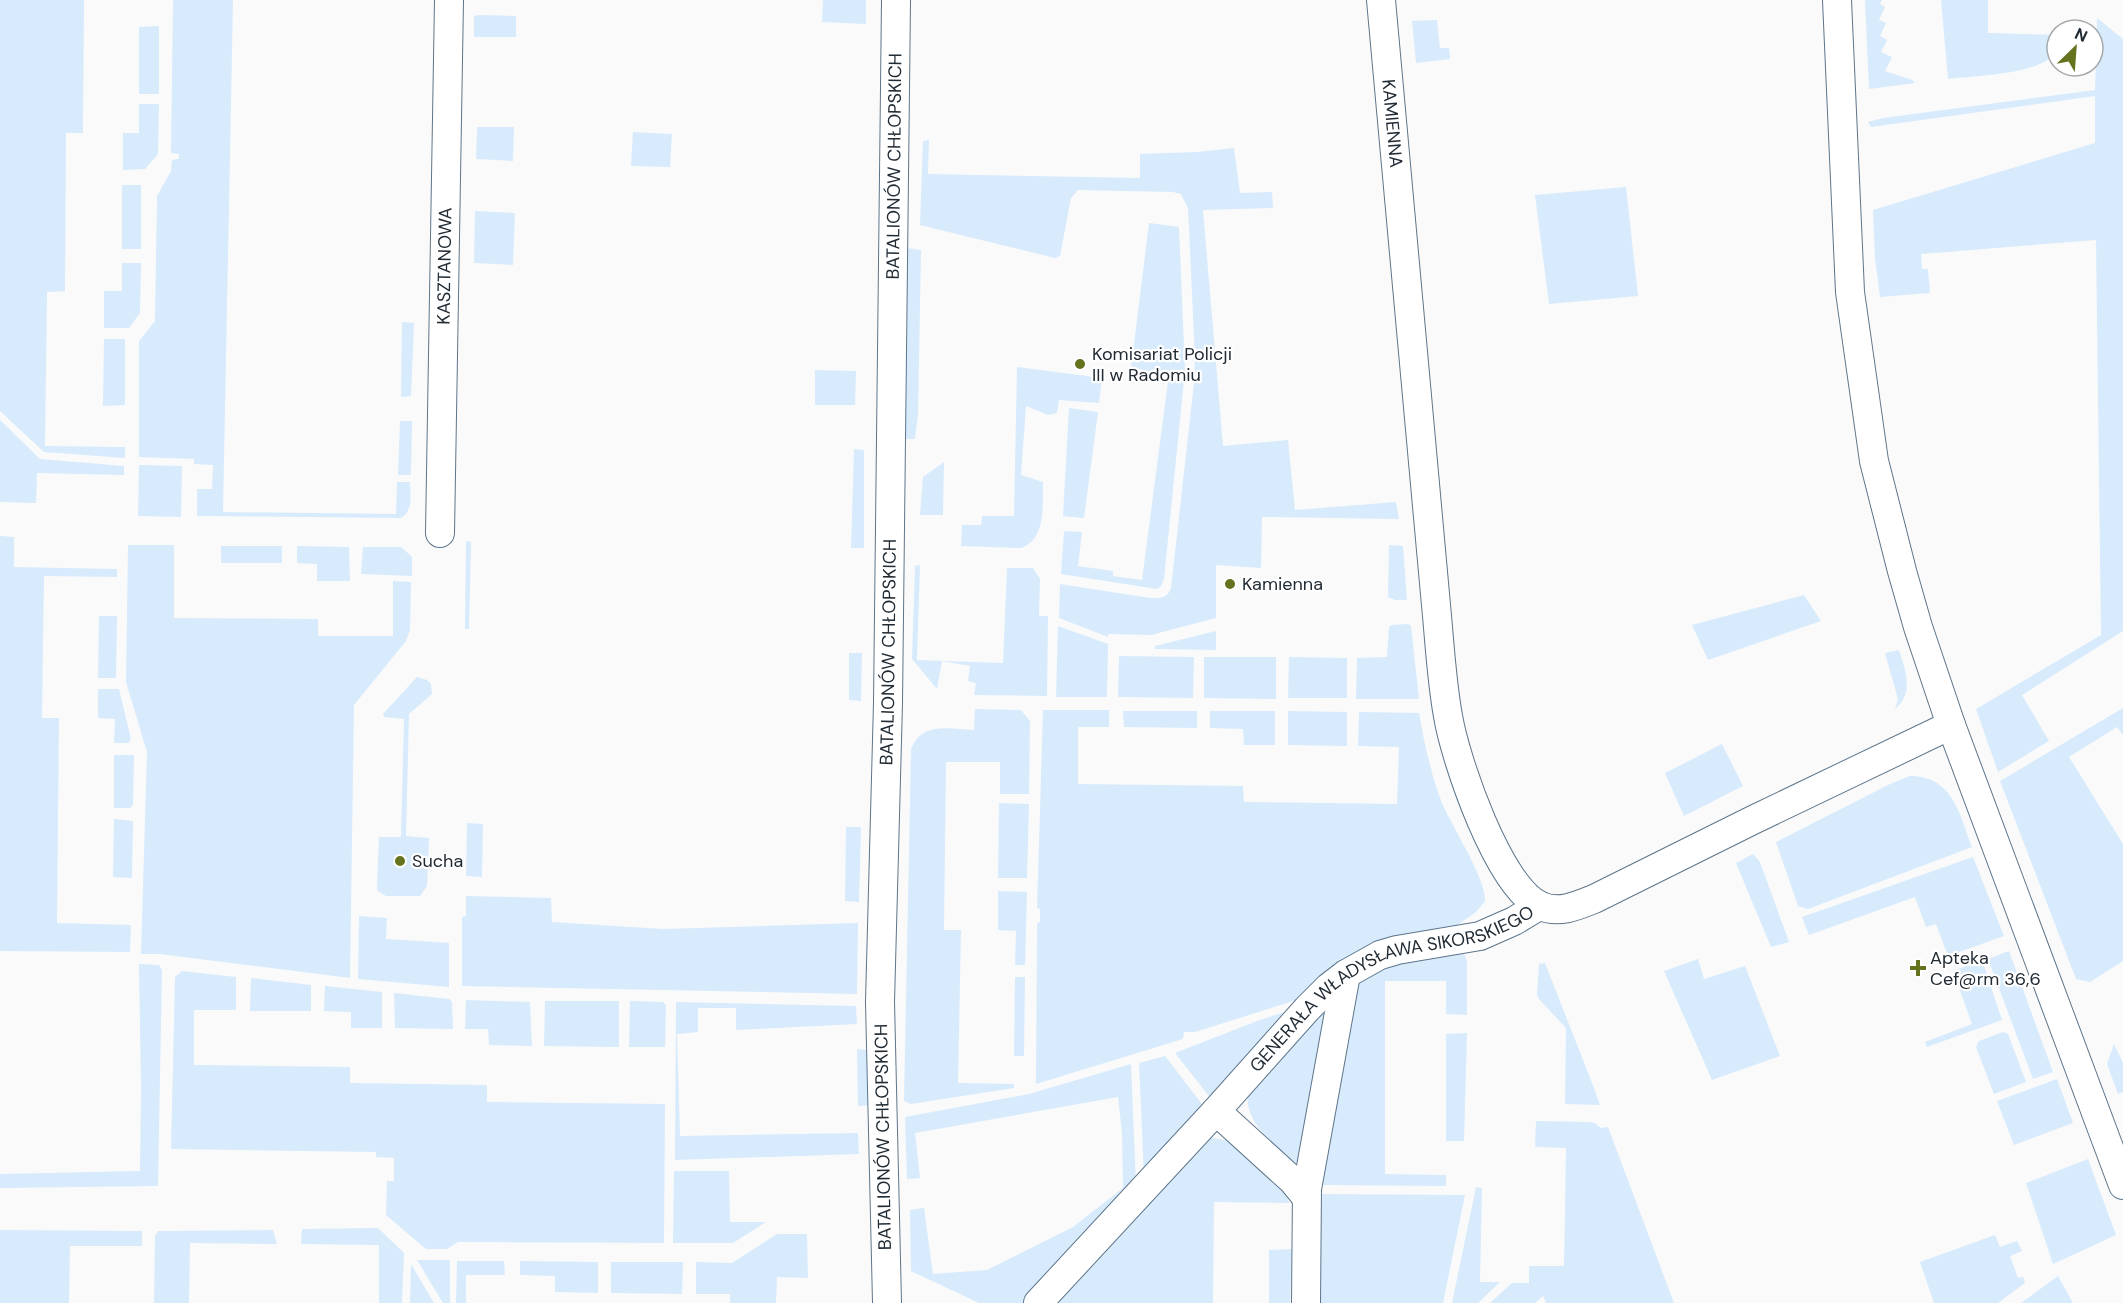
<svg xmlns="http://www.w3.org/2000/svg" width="2123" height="1303" font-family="'DM Sans',sans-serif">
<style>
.green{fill:#d7ebfd}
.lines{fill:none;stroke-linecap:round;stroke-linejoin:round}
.minor-casing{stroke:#5d758a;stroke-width:30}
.minor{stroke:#fff;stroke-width:28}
.poi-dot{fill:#65721e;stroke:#fff;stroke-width:2}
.labels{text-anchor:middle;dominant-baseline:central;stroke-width:4.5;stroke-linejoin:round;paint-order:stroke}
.street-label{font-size:18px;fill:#212b34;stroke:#fff}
.poi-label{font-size:18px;fill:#212b34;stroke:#fff;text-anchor:start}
</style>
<rect width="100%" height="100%" fill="#fafafa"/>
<g class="green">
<polygon points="0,0 84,0 83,133 66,133 65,291 47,292 45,446 125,447 125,458 44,452 0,411"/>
<path d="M173,0h60l-10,512 173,2 1,-32h13c0,13 4,28 -9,36l-204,-2v-27h15l1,-24 -19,-1v-5l-55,-2v-116l16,-20 2,-125 14,-25 1,-11 7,-1v-5l-8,-1z"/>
<polygon points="823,0 866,0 866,24 822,22"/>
<polygon points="1865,0 1882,0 1880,4 1885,7 1879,20 1886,23 1880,36 1887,40 1881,52 1892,57 1885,71 1912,80 1915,83 1869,89"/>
<path d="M1941,0h47v33l69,2c0,4 1,10 0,14 -9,26 -86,27 -109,30z"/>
<polygon points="479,15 516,16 516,37 474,37 474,16"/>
<polygon points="2097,18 2123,39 2123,631 2022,695 2049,741 1998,772 1976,709 2101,635 2096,240 1921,254 1922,269 1928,269 1930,293 1880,297 1875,258 1873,210 2095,143 2095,96 1871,127 1868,122 1883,118 2095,90"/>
<polygon points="1437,20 1440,48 1449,48 1450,59 1416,63 1412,21"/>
<polygon points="159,26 159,94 139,94 139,27"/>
<polygon points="139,104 159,104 158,154 145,169 123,170 123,133 139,133"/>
<polygon points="477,127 514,127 513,161 476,159"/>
<polygon points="633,132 672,134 670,167 631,166"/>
<path d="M929,140l-1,34 212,4v-24l57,-2 37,-4 6,45 32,-1 1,16 -70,2 20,236 65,-6 7,70 101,-8 3,17 -137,-2 -1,51 -45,-3v53l-65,17 -43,-1v3l-49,-19 1,-34 90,14c10,0 17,1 21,-10l23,-205 1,-25 -7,-150 -7,-14 -8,-2 -95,-2 -7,8 -11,58 -5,2 -135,-33 3,-84z"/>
<rect x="122" y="185" width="19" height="64"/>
<polygon points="1626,187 1638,296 1549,304 1535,195"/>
<polygon points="475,211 515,213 513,265 474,263"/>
<polygon points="1149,223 1179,227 1185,370 1164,579 1161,586 1157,589 1061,574 1064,531 1082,532 1078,566 1113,571 1113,576 1142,580 1169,374 1131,368"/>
<polygon points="907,248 921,250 918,414 915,439 905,439"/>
<polygon points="122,263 141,263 140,313 129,328 104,328 104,291 122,291"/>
<polygon points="402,322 414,323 411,396 401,397"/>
<polygon points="104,339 125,339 125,405 103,406"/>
<path d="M1017,367l85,11 -3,25 -40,-3 -2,13 -9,2 -22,-9 -5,69 22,7c0,21 3,58 -22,66l-60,-2 1,-21h19l1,-9h32z"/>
<polygon points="815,370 856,371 855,405 815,405"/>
<polygon points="1069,408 1098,412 1084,518 1063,516"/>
<polygon points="0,420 40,459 124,466 124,475 37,473 36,503 0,502"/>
<polygon points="400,421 412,421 411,475 398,475"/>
<polygon points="854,449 864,450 864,548 851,548"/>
<polygon points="944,462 943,515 920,515 923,477"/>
<polygon points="139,465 182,466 181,517 138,516"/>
<polygon points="0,536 14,537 14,567 117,569 117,577 44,576 42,718 59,718 57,923 131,925 130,952 0,951"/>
<polygon points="466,541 471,542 469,629 465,629"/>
<polygon points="128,545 174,545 174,618 318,619 318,636 393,636 393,581 411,582 410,630 406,641 354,705 350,978 160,954 141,954 147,752 126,682"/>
<polygon points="1389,545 1403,546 1407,600 1395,600 1388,597"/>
<rect x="221" y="546" width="61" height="17"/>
<polygon points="297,546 349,547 350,581 317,581 317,564 297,563"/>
<polygon points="363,547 401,547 412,557 412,576 361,574"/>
<polygon points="920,565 917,660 1003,663 1007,568 1033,568 1040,579 1039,616 1048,616 1047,696 974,695 976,683 968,681 970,666 942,661 937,689 912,659 915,566"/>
<polygon points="1804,595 1821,621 1708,660 1692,625"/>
<polygon points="99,616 117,616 116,678 98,678"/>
<polygon points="1408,624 1411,626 1419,699 1356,699 1357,658 1387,657 1389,627 1392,625"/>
<polygon points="1058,626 1108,644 1107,697 1056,697"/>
<polygon points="1216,631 1216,650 1155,649 1155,646"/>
<path d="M1899,650c6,20 16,43 -4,59l3,-10 -13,-46z"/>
<polygon points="849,653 862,653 861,701 849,700"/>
<polygon points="1119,656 1194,657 1193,698 1118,697"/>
<polygon points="1204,657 1276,657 1276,699 1204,698"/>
<polygon points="1289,657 1347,658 1347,698 1288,698"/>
<polygon points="417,677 427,680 431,684 432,694 409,714 406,836 429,838 427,886 420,896 386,896 378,891 377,887 379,837 401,837 404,719 384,717 383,714"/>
<polygon points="98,689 119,689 131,739 129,743 114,743 115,719 98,718"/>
<polygon points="2123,708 2123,735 2117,727 2069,757 2123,844 2123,961 2090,982 2076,979 2000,781"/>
<path d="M975,709l46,1 9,11 -1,73h-29v-32h-54l-2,168h17l-3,153 56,1v4l-103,16 -7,-3 7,-351c9,-29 40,-21 63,-20z"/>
<path d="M1043,710h66v17h-31v57l165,2 1,16 153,2 2,-57 -41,-1 1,-34 60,1c5,30 12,61 23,90 10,24 44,75 43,98l-9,11 -20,14 -150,71 -111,35h-11l-1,7 -147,45 1,-161 3,-1v-13l-3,-1z"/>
<polygon points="1123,711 1197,711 1197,728 1124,727"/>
<polygon points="1210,711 1275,711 1275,745 1244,745 1243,729 1210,728"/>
<polygon points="1288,711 1347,712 1347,746 1288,745"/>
<polygon points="1722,744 1743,786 1684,816 1665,773"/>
<polygon points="114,755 134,755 133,804 131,808 114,808"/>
<path d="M1910,776c43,0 50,39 62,71l-164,62 -10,-3 -22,-64 116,-59z"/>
<polygon points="999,803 1029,804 1027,878 998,878"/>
<polygon points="114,819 133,821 132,878 113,877"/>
<polygon points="467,823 483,824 482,877 466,876"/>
<polygon points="846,827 861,827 859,902 845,901"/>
<polygon points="1753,854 1760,862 1789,942 1771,947 1736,863"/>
<polygon points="1973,857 2004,936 1948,956 1936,924 1926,927 1915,897 1809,935 1802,917"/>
<polygon points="998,891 1027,892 1025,965 1015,965 1016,931 998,930"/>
<polygon points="466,896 551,898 552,922 663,929 858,923 857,994 462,986 462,917 466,916"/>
<polygon points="359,916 387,918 386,939 449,943 449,987 358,979"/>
<polygon points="2009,951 2053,1072 2033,1079 1988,959"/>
<polygon points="1457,953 1464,954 1467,961 1467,1015 1446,1014 1446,981 1385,981 1385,1174 1446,1175 1446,1186 1319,1185 1356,980 1390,962"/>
<polygon points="1698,959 1704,979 1745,966 1780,1056 1712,1080 1664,971"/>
<polygon points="1982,960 2002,1020 1927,1047 1925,1042 1972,1024 1953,971"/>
<polygon points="1545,963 1594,1088 1600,1105 1565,1104 1566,1028 1538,998 1537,994 1539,964"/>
<polygon points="139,964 159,965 162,970 158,1186 0,1188 0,1174 140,1171 141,1088"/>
<polygon points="182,971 236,977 236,1010 194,1010 194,1065 350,1067 350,1083 487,1085 487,1102 665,1104 664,1243 458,1242 447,1249 426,1249 386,1215 387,1181 394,1181 394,1158 376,1157 376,1152 171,1149 175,977"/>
<polygon points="1015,977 1025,977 1024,1056 1014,1056"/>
<polygon points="251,978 311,985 311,1011 250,1011"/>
<polygon points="325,986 382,992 382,1028 351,1028 351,1012 324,1011"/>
<polygon points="394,993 449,999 452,1002 453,1029 395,1028"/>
<polygon points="466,1000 530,1002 532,1046 489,1045 488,1029 465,1029"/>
<polygon points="545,1001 619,1001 619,1047 544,1046"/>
<polygon points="630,1001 663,1002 666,1005 665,1047 629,1047"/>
<polygon points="676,1002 856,1006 857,1024 736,1030 736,1008 698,1008 698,1032 677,1034 680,1136 858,1133 859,1154 675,1160"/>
<path d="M1327,1002l-29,160 -5,1c-19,-20 -50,-41 -45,-71z"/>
<polygon points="1294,1009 1212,1100 1175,1053 1257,1021"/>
<polygon points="2003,1032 2008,1034 2026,1082 1994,1094 1976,1047 1979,1041"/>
<polygon points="1467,1033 1464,1141 1446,1141 1446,1034"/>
<polygon points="2114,1044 2123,1063 2123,1092 2118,1094 2107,1064"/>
<polygon points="857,1049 868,1050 869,1105 858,1106"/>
<polygon points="1165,1056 1205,1108 1144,1177 1139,1063"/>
<polygon points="1131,1064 1136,1185 1026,1303 979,1303 911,1271 910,1210 924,1208 933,1274 987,1270 1073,1227 1123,1188 1122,1133 1118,1097 915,1133 920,1178 907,1179 905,1117 1029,1094"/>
<polygon points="2057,1079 2073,1123 2014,1145 1997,1101"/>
<polygon points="1536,1121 1588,1122 1595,1123 1601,1128 1608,1127 1674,1303 1546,1303 1543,1296 1535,1303 1490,1303 1512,1283 1529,1283 1529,1266 1564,1266 1566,1148 1535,1147"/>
<polygon points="1207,1137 1230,1141 1286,1194 1289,1203 1214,1202 1213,1303 1054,1303"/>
<polygon points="2088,1159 2116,1235 2053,1264 2026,1183"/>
<polygon points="674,1171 729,1171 730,1222 766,1222 733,1243 673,1243"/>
<polygon points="1476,1187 1482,1188 1480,1282 1500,1282 1478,1303 1452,1303"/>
<polygon points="1320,1194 1465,1195 1443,1303 1319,1303"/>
<polygon points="378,1228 404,1253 402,1303 379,1303 379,1245 301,1244 302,1229"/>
<polygon points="0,1230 142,1231 142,1246 70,1246 69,1303 0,1303"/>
<polygon points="273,1230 277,1244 190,1243 189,1303 154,1303 155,1236 158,1231"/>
<polygon points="777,1234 807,1234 808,1278 777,1277 776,1303 730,1303 730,1294 696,1294 696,1262 732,1263"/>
<polygon points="1995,1235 2000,1247 2017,1241 2022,1251 2010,1256 2018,1278 2023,1277 2025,1283 1998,1303 1934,1303 1920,1262"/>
<polygon points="1292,1249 1290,1303 1269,1303 1269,1250"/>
<polygon points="417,1260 450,1260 450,1303 443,1303"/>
<polygon points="457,1261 504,1261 505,1275 466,1275 466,1303 456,1303"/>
<polygon points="520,1261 598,1262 598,1293 555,1292 555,1276 520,1275"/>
<polygon points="611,1262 683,1262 682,1294 611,1293"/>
<polygon points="411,1264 434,1303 410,1303"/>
<polygon points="2058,1276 2073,1303 2021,1303"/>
</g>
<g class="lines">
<g class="minor-casing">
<g id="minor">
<path id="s1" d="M1381,0l56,616c3,33 5,67 11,100 7,43 51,173 93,190 17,8 36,0 53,-7l161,-80 196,-94"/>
<polyline points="1837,0 1850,292 1874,461 1902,571 1918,627 1951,725 2123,1185"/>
<path id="s2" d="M440,533l9,-533"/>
<polyline points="1216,1111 1293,1181 1306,1197"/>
<path id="s3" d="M887,1303l-7,-301 8,-299 8,-703"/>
<path id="s4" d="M1038,1303l178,-192 91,-102 22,-22 17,-13 34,-19 17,-5 83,-14 34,-15 25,-15"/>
<polyline points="1306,1303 1307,1189 1346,974"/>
</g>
</g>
<use href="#minor" class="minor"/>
</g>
<g class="poi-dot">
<circle cx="1080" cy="364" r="6"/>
<circle cx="1230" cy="584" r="6"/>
<circle cx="400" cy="861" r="6"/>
<path d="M1915 959h6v6h6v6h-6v6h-6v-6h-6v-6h6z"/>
</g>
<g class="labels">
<g class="street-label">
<text stroke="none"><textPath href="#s1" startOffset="124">KAMIENNA</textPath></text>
<text stroke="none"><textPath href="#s3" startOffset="1137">BATALIONÓW CHŁOPSKICH</textPath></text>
<text stroke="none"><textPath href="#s2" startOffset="267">KASZTANOWA</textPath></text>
<text stroke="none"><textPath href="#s3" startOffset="651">BATALIONÓW CHŁOPSKICH</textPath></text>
<text stroke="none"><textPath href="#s4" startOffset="484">GENERAŁA WŁADYSŁAWA SIKORSKIEGO</textPath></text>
<text transform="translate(883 1137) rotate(-91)">BATALIONÓW CHŁOPSKICH</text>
</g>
<g class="poi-label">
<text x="1092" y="354">Komisariat Policji<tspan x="1092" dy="21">III w Radomiu</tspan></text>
<text x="1242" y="584">Kamienna</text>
<text x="412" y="861">Sucha</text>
<text x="1930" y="958">Apteka<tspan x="1930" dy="21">Cef@rm 36,6</tspan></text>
</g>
</g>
<g transform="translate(2075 48) rotate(25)"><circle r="28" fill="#ffffff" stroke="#a6aaae" stroke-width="1.5"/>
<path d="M0-4.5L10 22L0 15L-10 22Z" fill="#65721e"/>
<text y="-9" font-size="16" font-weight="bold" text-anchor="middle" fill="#212b34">N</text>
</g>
</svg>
